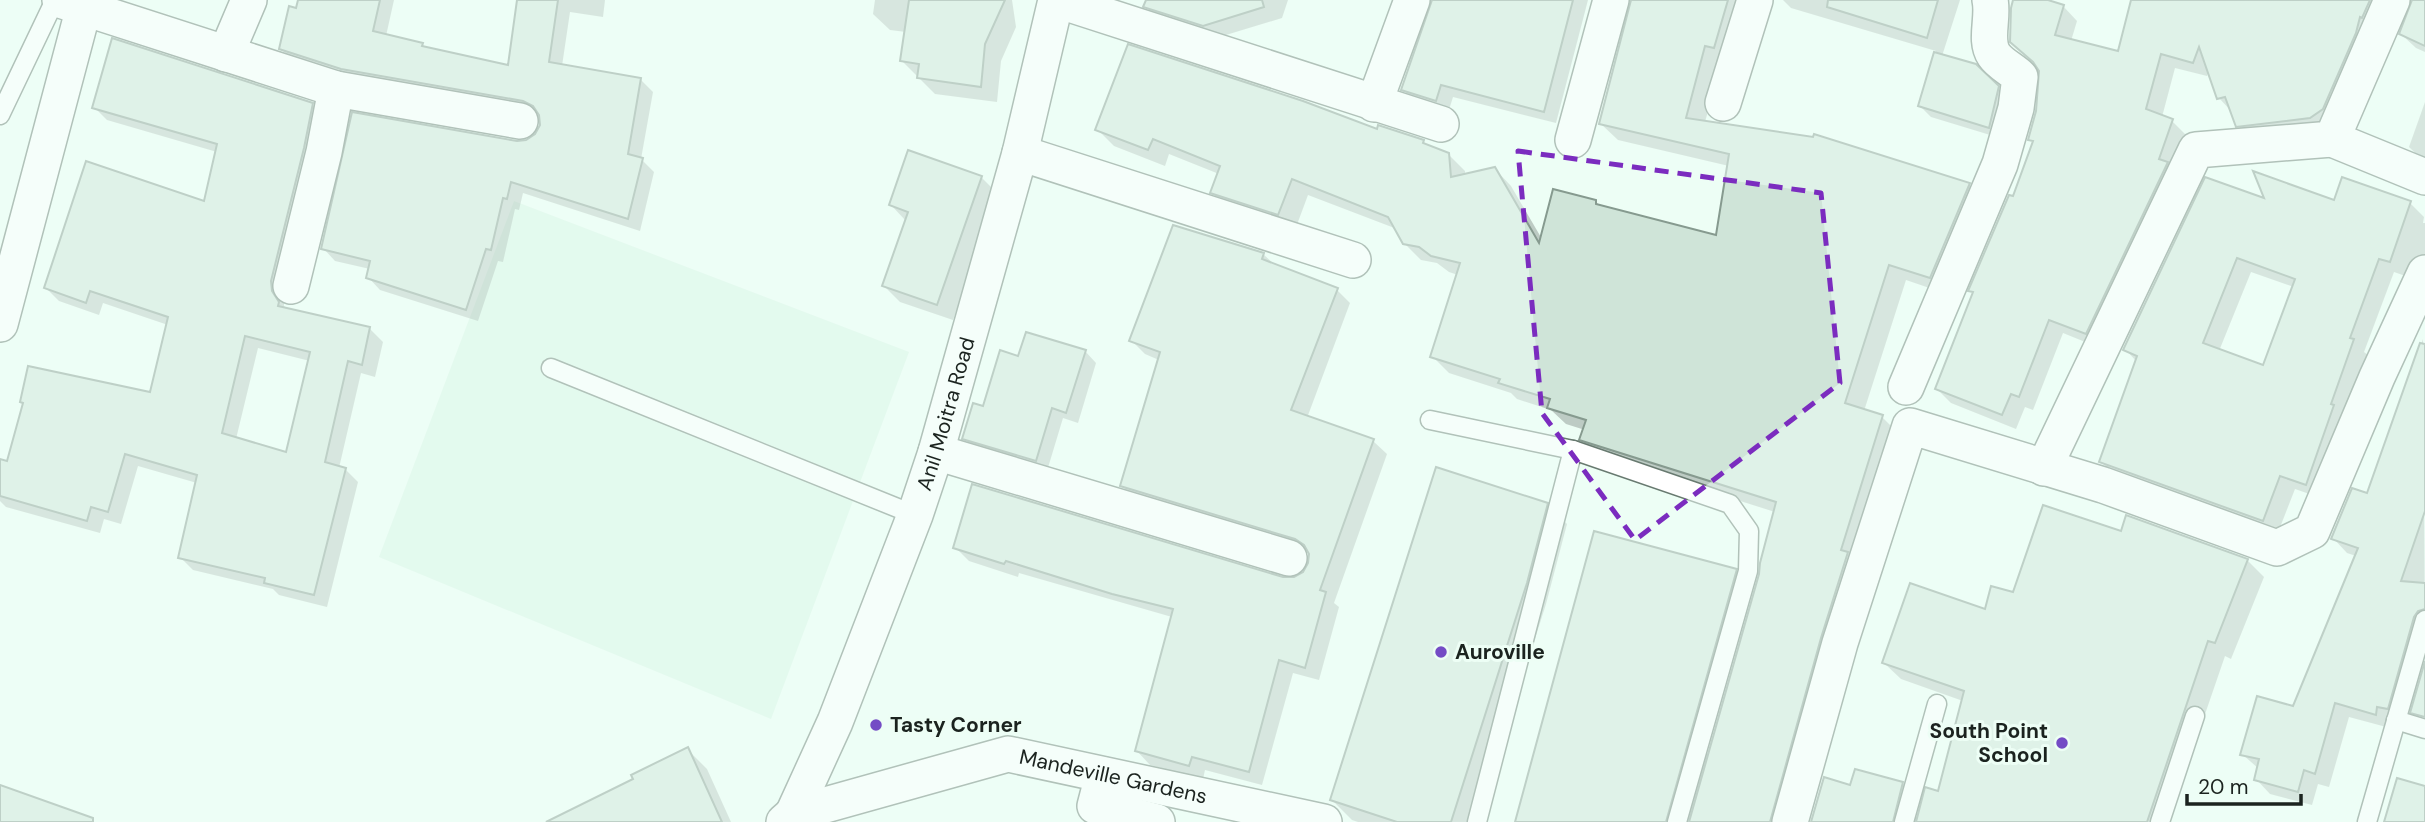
<svg xmlns="http://www.w3.org/2000/svg" width="2425" height="822" font-family="'DM Sans',sans-serif">
<style>
.built{fill:#d8f5e5}
.shadow{fill:#0003;fill-rule:evenodd}
.building{fill:#cfe4d8;stroke:#869a8f;stroke-width:2;fill-rule:evenodd}
.lines{fill:none;stroke-linecap:round;stroke-linejoin:round}
.service-casing{stroke:#687a70;stroke-width:21}
.minor-casing{stroke:#687a70;stroke-width:38}
.service{stroke:#fff;stroke-width:18}
.minor{stroke:#fff;stroke-width:35}
.marked{fill:none;stroke:#7b2cbf;stroke-width:5;stroke-dasharray:14 9;stroke-linejoin:round}
.poi-dot{fill:#744cc5;stroke:#edfef5;stroke-width:2.5}
.labels{text-anchor:middle;dominant-baseline:central;stroke-width:6;stroke-linejoin:round;paint-order:stroke}
.street-label{font-size:21px;fill:#1b231f;stroke:#edfef5}
.poi-label{font-size:21px;font-weight:bold;fill:#1b231f;stroke:#edfef5;text-anchor:start}
</style>
<rect width="100%" height="100%" fill="#edfef5"/>
<polygon class="built" points="514,201 909,352 771,719 379,557"/>
<g class="shadow">
<polygon points="300,0 394,0 386,36 422,44 426,49 510,67 519,0 605,0 603,17 570,12 562,66 641,80 653,92 641,159 654,172 640,231 523,193 519,210 515,209 503,262 498,261 478,321 380,290 368,277 370,269 335,261 323,248 516,143 527,142 536,136 542,124 541,115 355,81 293,61 281,49"/>
<polygon points="875,0 1012,0 1016,27 1001,61 997,102 935,94 902,61 906,32 890,30 873,14"/>
<polygon points="1146,0 1288,0 1282,18 1216,38 1158,19 1145,6"/>
<polygon points="1433,0 1588,0 1556,123 1453,97 1448,113 1415,102 1403,89"/>
<polygon points="1632,0 1748,0 1722,61 1705,122 1969,185 1986,201 1947,294 1906,280 1864,411 1882,417 1899,434 1790,822 1517,822 1736,571 1752,588 1706,753 1709,754 1761,574 1775,512 1598,456 1581,440 1585,430 1566,424 1551,410 1517,399 1511,393 1449,373 1432,356 1458,275 1449,272 1437,263 1421,260 1404,243 1397,229 1308,195 1295,230 1229,209 1212,193 1219,174 1169,154 1165,166 1114,146 1097,129 1378,132 1423,141 1429,147 1448,154 1465,171 1465,175 1495,169 1511,186 1542,239 1596,202 1601,207 1717,237 1729,166 1618,140 1601,124"/>
<polygon points="1783,0 1960,0 1942,56 1975,66 2009,99 2000,138 1931,117 1920,106 1936,51 1791,8"/>
<polygon points="2015,0 2042,0 2063,6 2077,21 2071,41 2119,53 2133,0 2393,0 2337,123 2252,140 2238,126 2232,112 2219,98 2209,71 2207,76 2175,68 2162,117 2172,121 2186,135 2100,348 2063,333 2033,410 2025,407 2016,429 1951,403 1937,389 1974,294 1970,290 2014,199 2034,144 2030,139 2038,111 2042,79"/>
<polygon points="2413,0 2425,0 2425,52 2416,48 2401,34"/>
<polygon points="2425,102 2425,162 2409,147"/>
<path d="M312,104l13,13 -41,178v11l3,3 83,20 13,13 -8,35 -14,-4 -22,95 6,1 13,13 -31,125 -48,-12 -6,-6 -80,-19 -13,-13 17,-74 -59,-17 -17,58 -17,-5 -4,14 -94,-26 -6,-6v-33l151,-74 17,-69 -65,-22 -4,12 -40,-14 -13,-13 159,-85 12,-51 -110,-32 -13,-13zM258,348l52,13 -22,93 -52,-15z"/>
<polygon points="981,177 997,193 953,320 900,302 884,286 906,221 891,205"/>
<path d="M2267,201l143,2 14,14 -1,6h2v52l-5,6 -26,-9 -30,80 4,3 -23,63 -24,80 -26,-9 -18,46 -161,-59 -15,-14 36,-100 -12,-13zM2251,272l43,15 -30,80 -45,-16z"/>
<polygon points="1263,254 1275,265 1337,290 1350,303 1307,418 1373,441 1387,454 1334,603 1339,607 1319,680 1293,673 1262,785 1205,770 1203,779 1150,765 1137,751 1172,617 1019,573 1018,577 969,561 955,547 1283,579 1295,579 1305,573 1310,564 1309,552 1135,499 1122,486 1159,360 1145,354 1131,340"/>
<polygon points="2423,339 2425,641 2390,728 2349,717 2329,787 2318,784 2312,805 2270,794 2256,779 2259,769 2242,754 2294,708 2356,556 2347,553 2333,538 2368,495"/>
<polygon points="1085,351 1096,363 1078,423 1063,418 1047,471 975,450 964,438 984,408"/>
<polygon points="1547,504 1567,524 1546,604 1477,822 1358,822 1352,820 1332,800"/>
<polygon points="2122,533 2247,560 2264,577 2231,659 2225,656 2168,822 1813,822 1852,787 1903,783 1919,800 1915,816 1918,817 1939,793 1963,701 1901,679 1884,663 1986,611"/>
<polygon points="687,749 707,769 731,822 550,822 635,780"/>
</g>
<g class="building">
<polygon points="298,0 380,0 373,31 423,43 422,46 508,65 517,0 558,0 549,62 641,78 628,154 643,158 628,219 511,182 507,199 503,198 491,250 486,249 466,310 366,278 370,261 321,249 352,112 517,141 526,140 535,134 540,125 539,115 533,106 523,101 341,69 279,49 289,6 296,8"/>
<polygon points="909,0 1005,0 985,44 981,87 917,78 919,64 900,61"/>
<polygon points="1146,0 1262,0 1264,7 1203,26 1143,7"/>
<polygon points="1432,0 1573,0 1544,112 1441,85 1436,101 1401,90"/>
<polygon points="1631,0 1728,0 1714,48 1705,46 1686,118 1813,137 1814,134 1970,183 1930,278 1889,265 1845,403 1883,415 1841,550 1848,552 1821,638 1770,822 1689,822 1759,574 1760,563 1776,502 1579,440 1586,420 1547,408 1550,399 1498,383 1500,379 1430,357 1460,263 1431,256 1419,247 1403,244 1388,217 1292,179 1278,215 1210,193 1220,166 1153,139 1148,150 1095,130 1128,44 1303,101 1377,129 1378,125 1424,140 1423,143 1449,153 1451,177 1495,167 1539,243 1553,189 1596,200 1596,204 1716,235 1729,154 1599,124"/>
<polygon points="1828,0 1938,0 1927,38 1827,7"/>
<polygon points="2013,0 2048,0 2064,5 2055,35 2118,51 2131,0 2370,0 2362,18 2360,17 2356,33 2323,109 2310,118 2236,127 2225,97 2217,99 2199,47 2193,63 2161,54 2146,109 2173,119 2159,159 2168,162 2086,334 2049,320 2019,397 2011,394 2002,415 1935,389 1973,292 1968,291 2009,195 2013,196 2033,141 2028,140 2036,111 2039,71 2033,62 2010,42 2011,8"/>
<polygon points="2412,0 2425,0 2425,46 2399,34"/>
<path d="M112,38l201,65 -9,45 -33,133 1,10 7,11 -1,4 92,21 -8,38 -14,-4 -23,101 21,6 -32,127 -50,-12 1,-5 -87,-20 19,-83 -72,-21 -17,58 -17,-5 -4,14 -87,-25v-37l7,2 16,-58 -3,-1 8,-36 122,26 18,-75 -78,-26 -4,12 -42,-15 42,-127 118,40 13,-57 -125,-36zM245,336l65,16 -24,100 -64,-19z"/>
<polygon points="1934,52 1976,64 1999,86 1989,128 1918,106"/>
<polygon points="908,150 982,176 937,305 882,286 908,212 889,205"/>
<path d="M2253,171l81,29 8,-23 69,24 -21,61 -11,-3 -29,79 4,1 -23,65 3,1 -28,80 -26,-9 -17,45 -164,-59 38,-106 -14,-6 82,-173 59,21zM2237,258l58,21 -32,86 -60,-22z"/>
<polygon points="1173,225 1264,253 1262,259 1338,288 1291,410 1374,439 1320,590 1326,592 1305,668 1279,660 1249,772 1192,757 1189,766 1135,751 1173,609 1112,594 1006,561 1004,564 953,548 972,484 1283,577 1294,577 1303,572 1308,563 1309,554 1304,545 1295,539 1120,486 1160,352 1129,341"/>
<polygon points="1026,332 1086,350 1066,413 1052,408 1036,461 962,439 973,403 983,406 1000,350 1018,356"/>
<polygon points="2420,343 2425,344 2425,511 2401,581 2425,583 2425,609 2418,611 2414,617 2388,709 2377,707 2376,715 2335,703 2315,774 2304,770 2298,792 2254,780 2259,759 2240,755 2257,696 2293,706 2358,548 2331,539 2352,488 2367,493"/>
<polygon points="1436,467 1548,503 1527,583 1451,822 1397,822 1330,800"/>
<polygon points="2043,505 2121,531 2126,515 2248,559 2215,643 2208,641 2147,822 1916,822 1925,787 1938,791 1964,691 1882,663 1910,583 1985,609 1991,586 2013,592"/>
<polygon points="1594,531 1737,569 1666,822 1515,822"/>
<polygon points="2425,661 2425,717 2410,713"/>
<polygon points="688,747 722,822 546,822 633,779 631,775"/>
<polygon points="1855,769 1903,782 1893,822 1811,822 1824,777 1850,785"/>
<polygon points="2397,778 2425,786 2425,822 2384,822"/>
<polygon points="0,785 93,818 93,822 0,822"/>
</g>
<g class="lines">
<g class="service-casing">
<g id="service">
<polyline points="0,115 55,0"/>
<polyline points="551,368 915,515"/>
<polyline points="1430,420 1573,450 1730,504 1749,531 1748,571 1677,822"/>
<polyline points="2396,720 2425,729"/>
<polyline points="1477,822 1573,450"/>
<polyline points="1904,822 1937,704"/>
<polyline points="2160,822 2195,716"/>
<polyline points="2367,822 2425,620"/>
</g>
</g>
<g class="minor-casing">
<g id="minor">
<polyline points="60,0 336,89 520,121"/>
<polyline points="1057,0 1441,124"/>
<polyline points="226,54 249,0"/>
<polyline points="1723,103 1755,0"/>
<polyline points="1374,104 1412,0"/>
<polyline points="2332,139 2425,177"/>
<polyline points="1573,140 1611,0"/>
<polyline points="1020,153 1353,260"/>
<polyline points="291,286 324,152 336,89"/>
<polyline points="0,324 84,7"/>
<path d="M1906,387l94,-223 16,-56 4,-31c-7,-7 -20,-13 -26,-22 -10,-15 0,-37 -4,-55"/>
<polyline points="936,452 1289,558"/>
<polyline points="2044,468 2196,150 2332,139 2392,0"/>
<polyline points="1103,775 1095,806 1157,822"/>
<path id="s1" d="M793,814l42,-92 80,-207 21,-63 84,-299 36,-153"/>
<path id="s2" d="M784,822l9,-8 215,-60 316,68"/>
<polyline points="1790,822 1840,643 1910,426 2103,485 2277,548 2312,531 2377,377 2425,273"/>
</g>
</g>
<use href="#service" class="service"/>
<use href="#minor" class="minor"/>
</g>
<path d="M0 0H2425V822H0ZM1518,151l303,42 19,190 -205,157 -93,-127z" fill="#edfef5" fill-opacity=".55" fill-rule="evenodd"/>
<path class="marked" d="M1518,151l303,42 19,190 -205,157 -93,-127z"/>
<g class="poi-dot">
<circle cx="1441" cy="652" r="7"/>
<circle cx="876" cy="725" r="7"/>
<circle cx="2062" cy="743" r="7"/>
</g>
<g class="labels">
<g class="street-label">
<text stroke="none"><textPath href="#s1" startOffset="429">Anil Moitra Road</textPath></text>
<text stroke="none"><textPath href="#s2" startOffset="343">Mandeville Gardens</textPath></text>
</g>
<g class="poi-label">
<text x="1455" y="652">Auroville</text>
<text x="890" y="725">Tasty Corner</text>
<text x="2048" y="731" text-anchor="end">South Point<tspan x="2048" dy="24">School</tspan></text>
</g>
</g>
<path d="M2187 794v10h114v-10" fill="none" stroke="#1b231f" stroke-width="3.5"/>
<text x="2198" y="794" font-size="21" fill="#1b231f" stroke="#edfef5" stroke-width="5" paint-order="stroke">20 m</text>
</svg>
